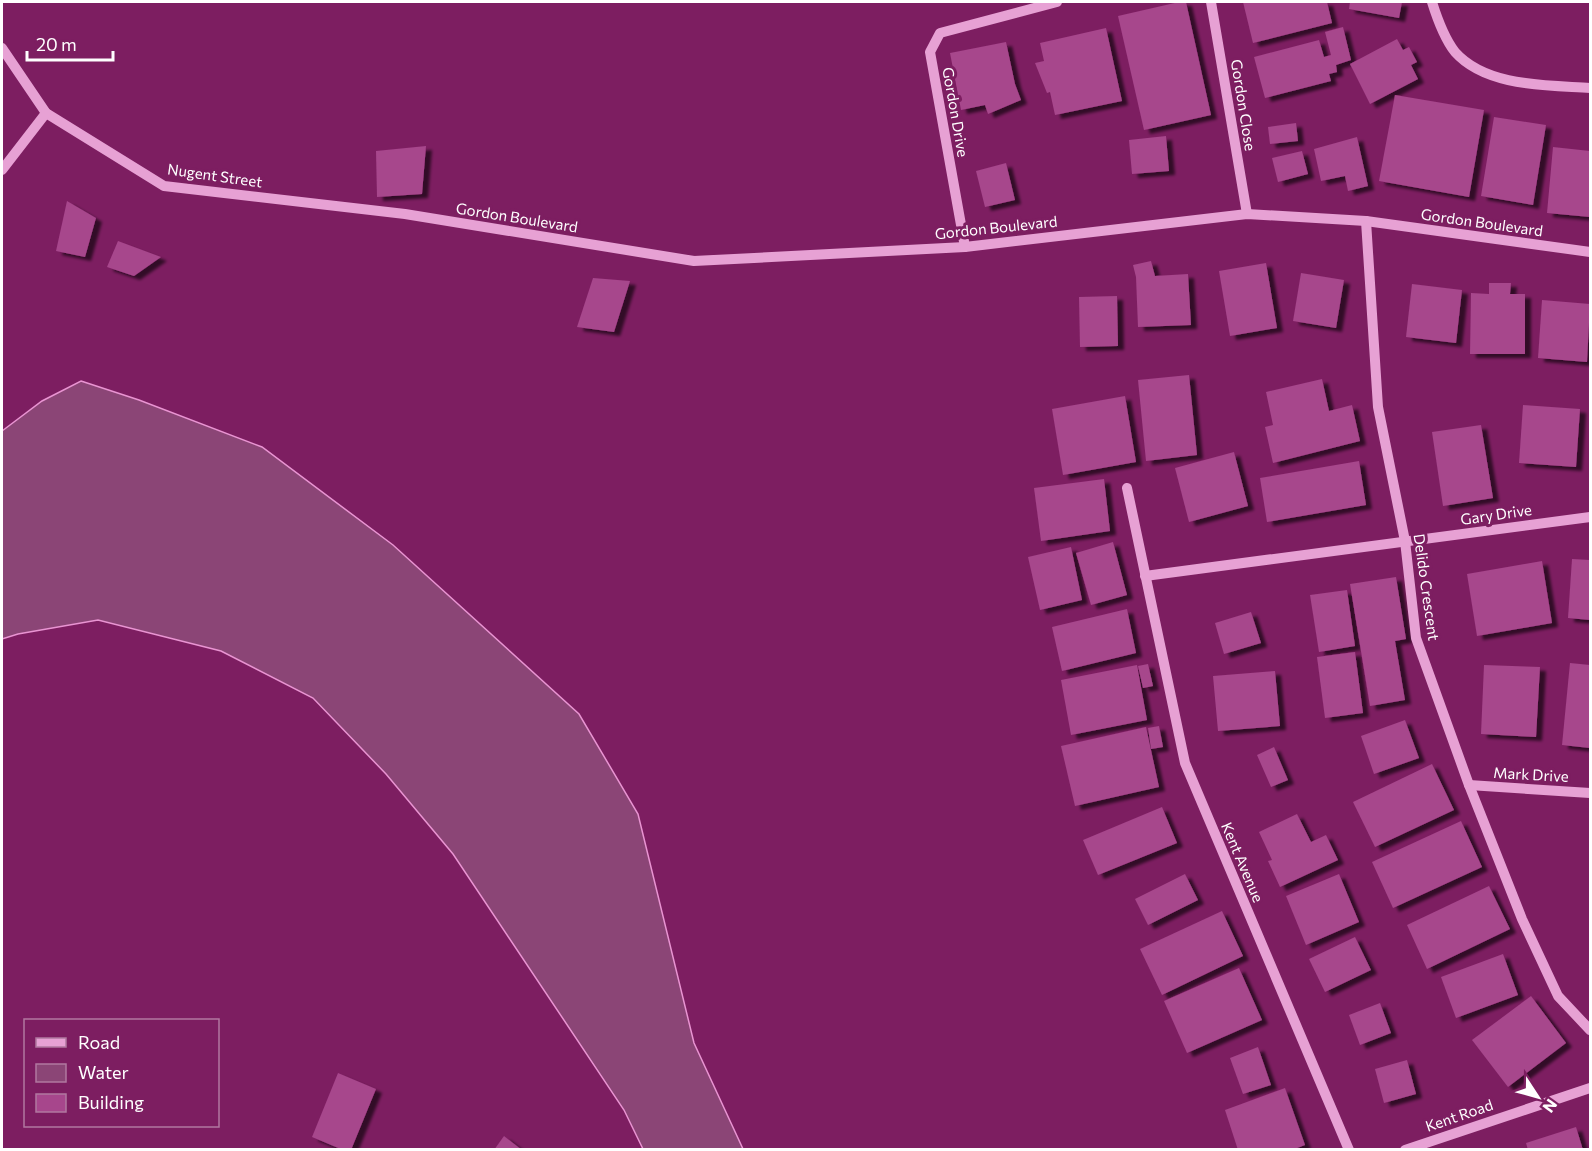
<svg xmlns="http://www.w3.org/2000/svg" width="1592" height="1151" font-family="Commissioner,sans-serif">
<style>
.water{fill:#8b4576;stroke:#e994d2;stroke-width:1.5}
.building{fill:#a7468c;filter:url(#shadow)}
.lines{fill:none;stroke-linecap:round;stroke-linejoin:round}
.minor{stroke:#e7a1d4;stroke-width:10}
.labels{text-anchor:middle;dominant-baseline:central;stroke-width:6;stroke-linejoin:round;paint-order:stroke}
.street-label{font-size:15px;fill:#fff;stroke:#7d1e61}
</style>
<defs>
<filter id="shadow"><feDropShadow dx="6" dy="4" stdDeviation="1.5" flood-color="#0009"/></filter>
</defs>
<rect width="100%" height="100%" fill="#7d1e61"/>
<polygon class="water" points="81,381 139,400 262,447 393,545 579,714 638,814 694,1043 743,1149 643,1149 624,1110 453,854 386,774 313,698 221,651 98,620 18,634 2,639 2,431 42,401"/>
<g class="building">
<polygon points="1179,2 1186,2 1211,115 1144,130 1118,16"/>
<polygon points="1243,2 1327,2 1332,23 1253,43"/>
<polygon points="1350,2 1402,2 1399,18 1349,9"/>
<polygon points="1343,27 1351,60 1336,65 1337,72 1329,74 1331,81 1265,98 1254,57 1319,40 1324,57 1331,55 1325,32"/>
<polygon points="1106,28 1122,101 1055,115 1050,92 1047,93 1035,63 1044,61 1040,43"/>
<polygon points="1397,39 1403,50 1409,47 1417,62 1411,65 1418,79 1370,104 1350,64"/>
<polygon points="1006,42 1015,84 1021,100 988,114 985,105 961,110 950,53"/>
<polygon points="1395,95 1484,110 1469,197 1379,181"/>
<polygon points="1494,117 1546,125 1533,205 1481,196"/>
<polygon points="1296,123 1298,141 1270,144 1268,127"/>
<polygon points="1166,136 1169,171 1132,174 1129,140"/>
<polygon points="1357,137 1368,186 1348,191 1345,176 1321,181 1314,149"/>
<polygon points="426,146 422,194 377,197 376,151"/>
<polygon points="1553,147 1590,151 1590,217 1547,213"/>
<polygon points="1302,151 1308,174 1278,182 1272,158"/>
<polygon points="1006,163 1015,200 985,207 976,171"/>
<polygon points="67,201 96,218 85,257 56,251"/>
<polygon points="118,241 161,257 134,276 107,267"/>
<polygon points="1151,261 1155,276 1188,274 1191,325 1138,327 1136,277 1133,265"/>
<polygon points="1266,263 1277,328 1230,336 1219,271"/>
<polygon points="1301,273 1344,280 1336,328 1293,321"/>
<polygon points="593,278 630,281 614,332 577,327"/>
<polygon points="1489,283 1511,283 1510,294 1525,294 1525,354 1470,354 1471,293 1489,294"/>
<polygon points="1412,284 1462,290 1456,343 1406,337"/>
<polygon points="1117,296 1118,346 1080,347 1079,297"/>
<polygon points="1542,300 1590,304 1587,362 1538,358"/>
<polygon points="1189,375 1197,455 1146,461 1138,380"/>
<polygon points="1322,379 1329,411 1352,405 1360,441 1273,463 1265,427 1273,425 1266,392"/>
<polygon points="1125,396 1136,462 1063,475 1052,409"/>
<polygon points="1523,405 1580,409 1576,467 1519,463"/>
<polygon points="1481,425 1493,498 1443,506 1432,432"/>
<polygon points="1234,452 1248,506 1189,522 1175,468"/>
<polygon points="1359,461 1366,505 1267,522 1260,478"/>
<polygon points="1104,479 1110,531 1041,541 1034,488"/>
<polygon points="1113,542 1127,595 1091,605 1076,553"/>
<polygon points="1071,547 1082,600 1040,610 1028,557"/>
<polygon points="1572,559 1590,560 1590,620 1568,618"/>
<polygon points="1542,561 1552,623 1477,636 1467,574"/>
<polygon points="1396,577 1406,639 1395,641 1405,700 1370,706 1350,584"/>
<polygon points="1347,590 1355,646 1319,652 1310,595"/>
<polygon points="1127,609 1136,653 1062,671 1052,627"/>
<polygon points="1251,612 1261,643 1224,654 1215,623"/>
<polygon points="1355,652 1363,713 1325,718 1317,657"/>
<polygon points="1570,663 1590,665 1590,748 1562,745"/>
<polygon points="1148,664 1153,686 1143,688 1138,666"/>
<polygon points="1137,665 1147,720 1071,735 1061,680"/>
<polygon points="1484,665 1540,667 1536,737 1481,734"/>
<polygon points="1275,671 1280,726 1218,731 1213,676"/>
<polygon points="1405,720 1419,758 1374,774 1361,736"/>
<polygon points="1159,726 1163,747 1151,749 1148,728"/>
<polygon points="1146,727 1159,787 1075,806 1061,746"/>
<polygon points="1274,747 1288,780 1271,787 1257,755"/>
<polygon points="1432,764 1454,810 1375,847 1353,802"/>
<polygon points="1162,807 1177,843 1098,875 1083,840"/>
<polygon points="1297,814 1311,842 1326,835 1338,860 1280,887 1268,861 1272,860 1259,832"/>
<polygon points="1461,821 1482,867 1393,908 1372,862"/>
<polygon points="1185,874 1198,900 1148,925 1135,899"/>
<polygon points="1339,874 1359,922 1306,945 1286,896"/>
<polygon points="1489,886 1510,929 1427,969 1407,925"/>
<polygon points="1222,911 1243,956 1162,995 1140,949"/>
<polygon points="1355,937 1371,970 1325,992 1309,959"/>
<polygon points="1503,954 1518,995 1456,1018 1441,977"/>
<polygon points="1239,968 1262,1020 1187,1053 1164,1001"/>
<polygon points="1531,996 1566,1043 1508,1087 1472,1040"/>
<polygon points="1380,1003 1391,1033 1360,1045 1349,1015"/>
<polygon points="1258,1047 1271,1085 1243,1094 1230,1058"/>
<polygon points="1407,1060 1416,1094 1384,1103 1375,1069"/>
<polygon points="338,1073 376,1089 351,1150 343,1150 312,1137"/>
<polygon points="1285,1088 1305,1145 1292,1150 1238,1150 1225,1110"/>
<polygon points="1576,1127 1583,1150 1528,1150 1526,1143"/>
<polygon points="504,1136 522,1150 494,1150"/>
</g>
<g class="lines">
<g class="minor">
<polyline points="1211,2 1247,214"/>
<path d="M1432,2c5,16 12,36 23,50 31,35 92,33 135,36"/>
<polyline points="2,48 46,113 164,186 405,214 694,261 965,247 1247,214 1366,221 1590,252"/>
<polyline points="2,170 46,113"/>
<polyline points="1366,221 1378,407 1405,541 1416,638 1469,785 1522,919 1558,996 1590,1030"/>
<polyline points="965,247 930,52 940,33 1057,2"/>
<polyline points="1127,488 1185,763 1349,1150"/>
<polyline points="1145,576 1590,517"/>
<polyline points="1469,785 1590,793"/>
<polyline points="1405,1150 1590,1088"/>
</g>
</g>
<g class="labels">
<g class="street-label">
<text transform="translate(1244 105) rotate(81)">Gordon Close</text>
<text transform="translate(956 112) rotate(80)">Gordon Drive</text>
<text transform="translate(215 175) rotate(8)">Nugent Street</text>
<text transform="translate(517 217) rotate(9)">Gordon Boulevard</text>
<text transform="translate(1482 222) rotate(8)">Gordon Boulevard</text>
<text transform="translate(996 227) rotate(-6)">Gordon Boulevard</text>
<text transform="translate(1496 514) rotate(-8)">Gary Drive</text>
<text transform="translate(1427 587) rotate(82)">Delido Crescent</text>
<text transform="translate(1531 774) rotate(3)">Mark Drive</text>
<text transform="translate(1243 862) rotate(67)">Kent Avenue</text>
<text transform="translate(1459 1115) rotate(-19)">Kent Road</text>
</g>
</g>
<rect width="1592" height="1151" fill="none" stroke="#ffffff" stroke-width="6"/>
<rect x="24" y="1019" width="195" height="108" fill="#7d1e61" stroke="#b178a0" stroke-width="1.5"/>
<rect x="36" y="1038" width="30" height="9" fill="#e7a1d4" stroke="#b178a0" stroke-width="1.5"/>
<text x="78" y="1049" font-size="18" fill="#ffffff">Road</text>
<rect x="36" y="1064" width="30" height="18" fill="#8b4576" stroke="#b178a0" stroke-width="1.5"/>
<text x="78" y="1079" font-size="18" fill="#ffffff">Water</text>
<rect x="36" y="1094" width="30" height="18" fill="#a7468c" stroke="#b178a0" stroke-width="1.5"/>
<text x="78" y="1109" font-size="18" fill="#ffffff">Building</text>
<g transform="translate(1538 1097) rotate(126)" stroke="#7d1e61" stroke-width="4.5" paint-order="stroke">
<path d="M0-4.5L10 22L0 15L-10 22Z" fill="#ffffff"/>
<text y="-9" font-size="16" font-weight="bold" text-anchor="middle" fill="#ffffff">N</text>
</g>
<path d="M27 51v9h86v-9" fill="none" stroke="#ffffff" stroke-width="3"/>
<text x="36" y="51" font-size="18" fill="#ffffff" stroke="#7d1e61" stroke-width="4.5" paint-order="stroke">20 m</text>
</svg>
